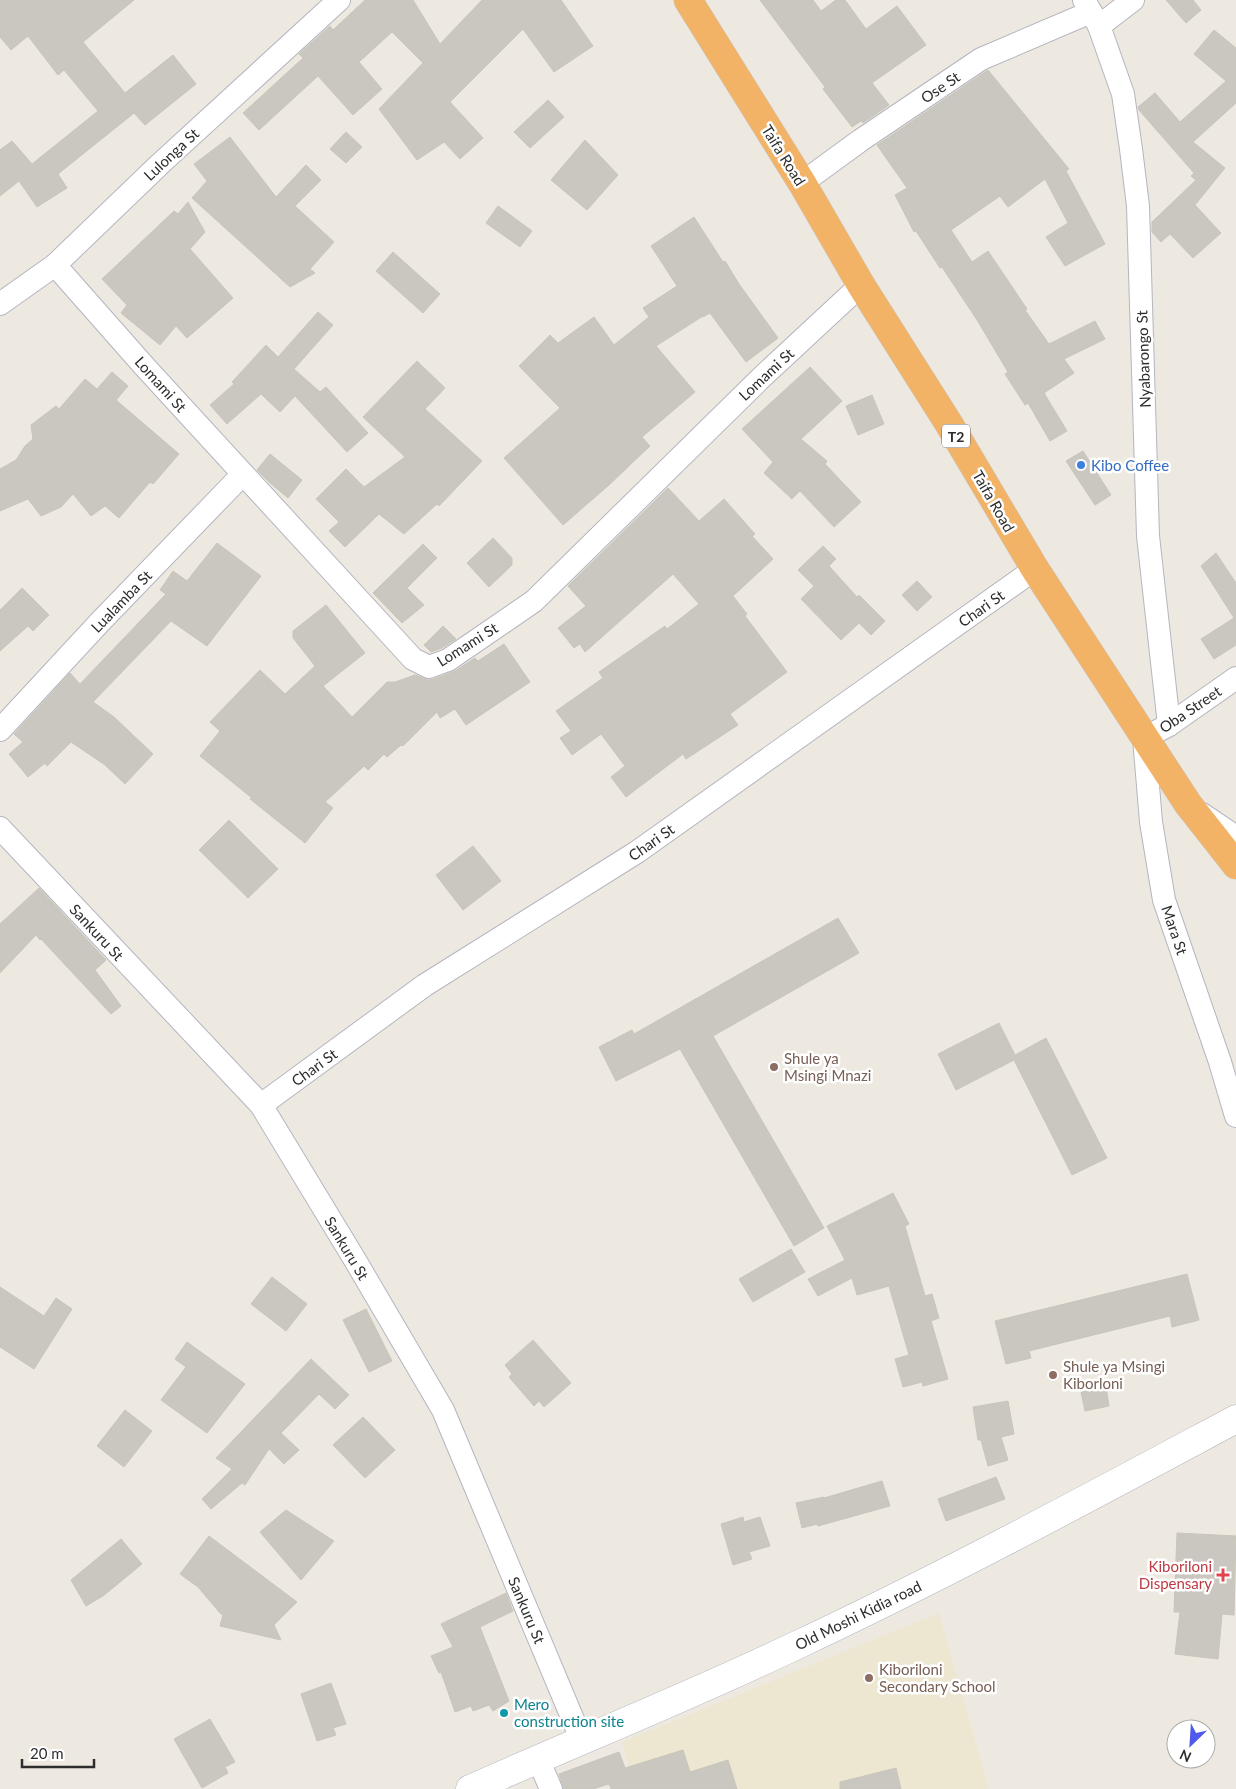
<svg xmlns="http://www.w3.org/2000/svg" width="1236" height="1789" font-family="Lato,sans-serif">
<style>
.education{fill:#ede7d2}
.building{fill:#c9c7bf;stroke:#c9c5ba}
.lines{fill:none;stroke-linecap:round;stroke-linejoin:round}
.street-casing{stroke:#b4b5bf;stroke-width:24}
.secondary-casing{stroke:#b4b5bf;stroke-width:29}
.highway-casing{stroke:#c8c8c8;stroke-width:29}
.street{stroke:#fff;stroke-width:22}
.secondary{stroke:#fff;stroke-width:28}
.highway{stroke:#f2b367;stroke-width:28}
.shop-dot{fill:#3f7fe0;stroke:#fff;stroke-width:2}
.education-dot{fill:#8d6e63;stroke:#fff;stroke-width:2}
.health-dot{fill:#e0444e;stroke:#fff;stroke-width:2}
.culture-dot{fill:#0f9aa8;stroke:#fff;stroke-width:2}
.labels{text-anchor:middle;dominant-baseline:central;stroke-width:5;stroke-linejoin:round;paint-order:stroke}
.shield{fill:#fff;stroke:#6c6c6c;stroke-width:1}
.shield-label{font-size:14px;font-weight:bold;fill:#2d2d2d}
.street-label{font-size:15px;fill:#2d2d2d;stroke:#fff}
.shop-label{font-size:15px;fill:#366cbe;stroke:#fff;text-anchor:start}
.education-label{font-size:15px;fill:#785e54;stroke:#fff;text-anchor:start}
.health-label{font-size:15px;fill:#be3a42;stroke:#fff;text-anchor:end}
.culture-label{font-size:15px;fill:#0d838f;stroke:#fff;text-anchor:start}
</style>
<rect width="100%" height="100%" fill="#ede9e1"/>
<polygon class="education" points="939,1613 989,1789 635,1789 622,1742"/>
<g class="building">
<polygon points="0,0 134,0 83,42 125,93 173,55 196,84 145,125 134,113 58,174 67,188 37,207 19,181 0,196 0,150 12,141 32,164 98,111 64,70 58,75 28,36 11,50 0,37"/>
<polygon points="365,0 413,0 440,44 482,0 561,0 593,46 554,72 523,29 450,102 483,138 460,159 444,142 417,160 379,109 423,63 392,32 359,62 382,89 353,115 318,76 259,130 243,113 303,58 299,54 330,26 333,30"/>
<polygon points="760,0 813,0 821,11 836,0 845,0 866,29 897,6 926,45 872,83 889,105 863,123 861,121 852,127 823,89 825,87"/>
<polygon points="1166,0 1193,0 1201,10 1186,23"/>
<polygon points="1214,30 1236,48 1236,103 1193,142 1225,168 1195,205 1221,233 1193,258 1170,234 1161,242 1152,232 1152,222 1196,180 1191,176 1194,173 1139,110 1138,107 1155,93 1180,122 1226,81 1194,54"/>
<polygon points="988,70 1069,169 1066,171 1105,244 1065,266 1046,237 1068,223 1045,179 1008,207 1000,196 951,230 972,262 988,251 1027,309 1025,310 1049,344 1095,321 1105,339 1064,359 1074,373 1044,393 1067,431 1050,441 1028,403 1025,405 1005,374 1008,372 977,320 942,267 940,268 916,231 914,232 895,195 907,188 877,145"/>
<polygon points="548,100 564,117 530,148 514,132"/>
<polygon points="346,132 362,147 346,163 330,149"/>
<polygon points="230,137 276,197 306,165 321,180 295,206 334,242 310,269 315,273 290,287 192,198 207,181 194,164"/>
<polygon points="585,140 618,175 587,210 551,180"/>
<polygon points="188,202 205,232 190,249 233,298 187,338 176,326 160,345 121,313 127,305 102,279 174,211 178,214"/>
<polygon points="498,206 532,231 520,247 486,223"/>
<polygon points="694,217 723,262 725,261 739,284 778,338 746,362 710,313 703,317 703,316 656,346 695,392 642,437 650,446 609,485 563,525 504,458 560,408 519,366 550,335 558,343 594,317 614,345 649,317 643,308 677,286 651,246"/>
<polygon points="393,252 440,294 423,313 376,271"/>
<polygon points="318,312 333,325 294,369 320,392 326,387 368,433 347,452 295,396 280,412 261,394 227,424 210,405 234,384 232,382 266,345 278,357"/>
<polygon points="417,361 445,388 425,409 482,461 439,506 437,504 404,534 379,514 345,547 329,531 339,522 316,499 346,469 364,487 405,457 363,417"/>
<polygon points="810,367 842,401 801,439 827,461 825,464 861,502 834,527 800,491 792,499 764,473 773,462 742,429"/>
<polygon points="112,372 128,386 116,400 179,454 153,484 150,482 119,518 105,506 91,516 73,494 61,507 41,516 28,499 0,511 0,469 16,460 25,446 33,439 31,425 56,406 59,409 85,379 97,389"/>
<polygon points="872,395 884,424 858,435 846,406"/>
<polygon points="1083,451 1111,495 1095,505 1066,461"/>
<polygon points="270,454 302,480 288,498 269,482 257,470"/>
<polygon points="668,488 699,521 724,499 755,534 752,536 773,559 733,596 747,614 745,616 787,672 730,714 738,725 686,759 683,754 626,797 611,777 625,766 601,734 572,755 560,738 571,731 556,711 603,678 599,672 665,626 667,629 699,604 673,574 585,652 580,644 574,648 558,628 586,606 568,586"/>
<polygon points="493,538 512,558 512,565 489,587 467,563"/>
<polygon points="217,543 261,576 207,646 171,621 93,702 114,717 153,754 125,784 105,765 71,742 47,766 45,763 28,777 9,754 23,742 14,734 70,673 80,684 166,594 160,590 173,571 187,581"/>
<polygon points="423,544 437,558 407,588 424,605 402,623 373,593"/>
<polygon points="823,546 836,559 829,566 857,597 859,595 885,621 871,635 859,623 841,640 801,599 814,586 798,570"/>
<polygon points="1216,553 1236,583 1236,645 1214,659 1201,639 1234,618 1201,566"/>
<polygon points="917,581 932,597 917,611 902,595"/>
<polygon points="22,588 49,615 33,631 28,626 0,651 0,610"/>
<polygon points="326,605 365,653 323,686 352,717 387,682 395,682 415,675 428,680 434,679 455,671 475,658 478,661 504,644 530,682 466,725 455,709 440,718 437,712 403,746 401,745 387,757 384,754 368,770 364,766 325,802 333,808 305,843 250,799 252,798 200,756 220,731 210,722 260,670 285,694 315,666 293,638 293,631"/>
<polygon points="443,626 456,639 442,648 431,652 424,645"/>
<polygon points="229,820 278,869 248,898 199,850"/>
<polygon points="473,846 501,881 463,910 436,875"/>
<polygon points="39,888 106,960 95,970 121,1006 111,1014 41,939 40,940 36,935 0,973 0,924"/>
<polygon points="838,918 859,953 713,1036 824,1228 794,1246 680,1049 616,1081 599,1047 632,1030 634,1034"/>
<polygon points="999,1023 1015,1055 1046,1038 1107,1158 1072,1175 1014,1060 956,1090 938,1054"/>
<polygon points="893,1193 909,1224 905,1226 925,1296 932,1294 939,1318 931,1321 948,1379 923,1386 922,1382 903,1387 895,1359 909,1355 889,1286 857,1295 852,1278 818,1296 808,1279 845,1260 827,1226"/>
<polygon points="791,1249 805,1272 753,1302 739,1279"/>
<polygon points="1187,1274 1199,1320 1172,1327 1170,1316 1029,1351 1031,1358 1006,1364 995,1321"/>
<polygon points="272,1277 307,1304 286,1331 251,1304"/>
<polygon points="0,1287 44,1316 56,1298 72,1309 34,1369 0,1347"/>
<polygon points="366,1309 392,1361 369,1372 343,1320"/>
<polygon points="533,1340 571,1383 544,1407 539,1401 534,1406 509,1377 512,1374 505,1365"/>
<polygon points="187,1342 245,1384 207,1433 161,1400 186,1367 175,1359"/>
<polygon points="311,1359 349,1395 335,1409 319,1394 281,1433 299,1450 284,1464 269,1449 245,1485 242,1483 211,1509 202,1499 232,1469 216,1458"/>
<polygon points="1106,1387 1109,1406 1085,1411 1081,1392"/>
<polygon points="1008,1401 1014,1434 1001,1437 1008,1460 988,1466 981,1440 978,1440 973,1407"/>
<polygon points="125,1410 152,1431 124,1467 97,1446"/>
<polygon points="363,1417 395,1450 365,1478 333,1445"/>
<polygon points="996,1477 1005,1499 946,1521 938,1499"/>
<polygon points="882,1481 890,1506 818,1526 817,1524 802,1528 796,1503 824,1497 824,1498"/>
<polygon points="286,1510 334,1541 301,1580 260,1532"/>
<polygon points="743,1517 744,1522 760,1517 770,1546 749,1552 752,1559 733,1565 721,1524"/>
<polygon points="1177,1533 1236,1536 1234,1615 1222,1614 1218,1659 1175,1654 1180,1612 1174,1612"/>
<polygon points="209,1536 297,1602 274,1625 281,1640 220,1626 223,1615 220,1613 198,1587 180,1574"/>
<polygon points="121,1539 142,1564 103,1596 86,1606 71,1580"/>
<polygon points="506,1593 513,1611 480,1627 509,1701 493,1711 489,1705 473,1711 471,1706 455,1712 441,1672 439,1673 431,1656 453,1647 441,1624"/>
<polygon points="331,1683 346,1724 333,1728 336,1735 317,1741 301,1694"/>
<polygon points="210,1719 235,1762 225,1767 228,1773 202,1788 174,1739"/>
<polygon points="683,1750 690,1772 728,1760 737,1789 611,1789 609,1784 593,1789 564,1789 559,1774 619,1752 625,1768"/>
<polygon points="896,1768 901,1789 840,1789 840,1782"/>
</g>
<g class="lines">
<g class="street-casing">
<g id="street">
<polyline points="1084,0 1099,26 1123,94 1131,149 1138,206 1148,536 1169,725"/>
<polyline points="1099,26 1133,0"/>
<polyline points="802,183 861,140 981,59 1091,12"/>
<polyline points="55,265 145,367 413,659 429,667 448,660 534,601 762,377 861,285"/>
<polyline points="0,304 55,265 160,164 339,0"/>
<polyline points="1236,678 1169,725 1144,738 1151,822 1164,900 1220,1062 1236,1116"/>
<polyline points="0,730 100,622 243,474"/>
<polyline points="1202,814 1236,837"/>
<polyline points="0,828 261,1105 355,1260 443,1410 582,1741"/>
<polyline points="261,1105 425,985 637,852 1035,569"/>
<polyline points="538,1759 551,1789"/>
</g>
</g>
<g class="secondary-casing">
<path id="secondary" d="M470,1789c108,-48 218,-92 325,-143 149,-70 295,-149 441,-227"/>
</g>
<g class="highway-casing">
<polyline id="highway" points="688,0 802,183 861,285 949,424 1035,569 1188,804 1236,865"/>
</g>
<use href="#street" class="street"/>
<use href="#secondary" class="secondary"/>
<use href="#highway" class="highway"/>
</g>
<circle class="shop-dot" cx="1081" cy="465" r="5"/>
<g class="education-dot">
<circle cx="774" cy="1067" r="5"/>
<circle cx="1053" cy="1375" r="5"/>
<circle cx="869" cy="1678" r="5"/>
</g>
<path class="health-dot" d="M1220.5 1567.5h5v5h5v5h-5v5h-5v-5h-5v-5h5z"/>
<circle class="culture-dot" cx="504" cy="1713" r="5"/>
<g class="labels">
<rect class="shield" x="942" y="424.5" width="28" height="23" rx="4"/>
<g class="shield-label">
<text x="956" y="436">T2</text>
</g>
<g class="street-label">
<text transform="translate(940 87) rotate(-34)">Ose St</text>
<text transform="translate(171 154) rotate(-43)">Lulonga St</text>
<text transform="translate(784 155) rotate(58)">Taifa Road</text>
<text transform="translate(1143 359) rotate(-92)">Nyabarongo St</text>
<text transform="translate(766 374) rotate(-43)">Lomami St</text>
<text transform="translate(161 384) rotate(48)">Lomami St</text>
<text transform="translate(994 501) rotate(60)">Taifa Road</text>
<text transform="translate(121 601) rotate(-46)">Lualamba St</text>
<text transform="translate(981 608) rotate(-35)">Chari St</text>
<text transform="translate(467 644) rotate(-32)">Lomami St</text>
<text transform="translate(1190 709) rotate(-34)">Oba Street</text>
<text transform="translate(651 842) rotate(-35)">Chari St</text>
<text transform="translate(1175 930) rotate(71)">Mara St</text>
<text transform="translate(97 932) rotate(47)">Sankuru St</text>
<text transform="translate(314 1067) rotate(-36)">Chari St</text>
<text transform="translate(347 1248) rotate(59)">Sankuru St</text>
<text transform="translate(527 1610) rotate(67)">Sankuru St</text>
<text transform="translate(858 1615) rotate(-26)">Old Moshi Kidia road</text>
</g>
<g class="shop-label">
<text x="1091" y="465">Kibo Coffee</text>
</g>
<g class="education-label">
<text x="784" y="1058">Shule ya<tspan x="784" dy="17">Msingi Mnazi</tspan></text>
<text x="1063" y="1366">Shule ya Msingi<tspan x="1063" dy="17">Kiborloni</tspan></text>
<text x="879" y="1669">Kiboriloni<tspan x="879" dy="17">Secondary School</tspan></text>
</g>
<g class="health-label">
<text x="1212" y="1566">Kiboriloni<tspan x="1212" dy="17">Dispensary</tspan></text>
</g>
<g class="culture-label">
<text x="514" y="1704">Mero<tspan x="514" dy="17">construction site</tspan></text>
</g>
</g>
<g transform="translate(1191 1744) rotate(205)"><circle r="24" fill="#ffffff" stroke="#ababab"/>
<path d="M0-4L9 19L0 12L-9 19Z" fill="#4f5aec"/>
<text y="-8" font-size="14" font-weight="bold" text-anchor="middle" fill="#2d2d2d">N</text>
</g>
<path d="M22 1759v8h72v-8" fill="none" stroke="#2d2d2d" stroke-width="2.5"/>
<text x="30" y="1759" font-size="15" fill="#2d2d2d" stroke="#ffffff" stroke-width="4" paint-order="stroke">20 m</text>
</svg>
